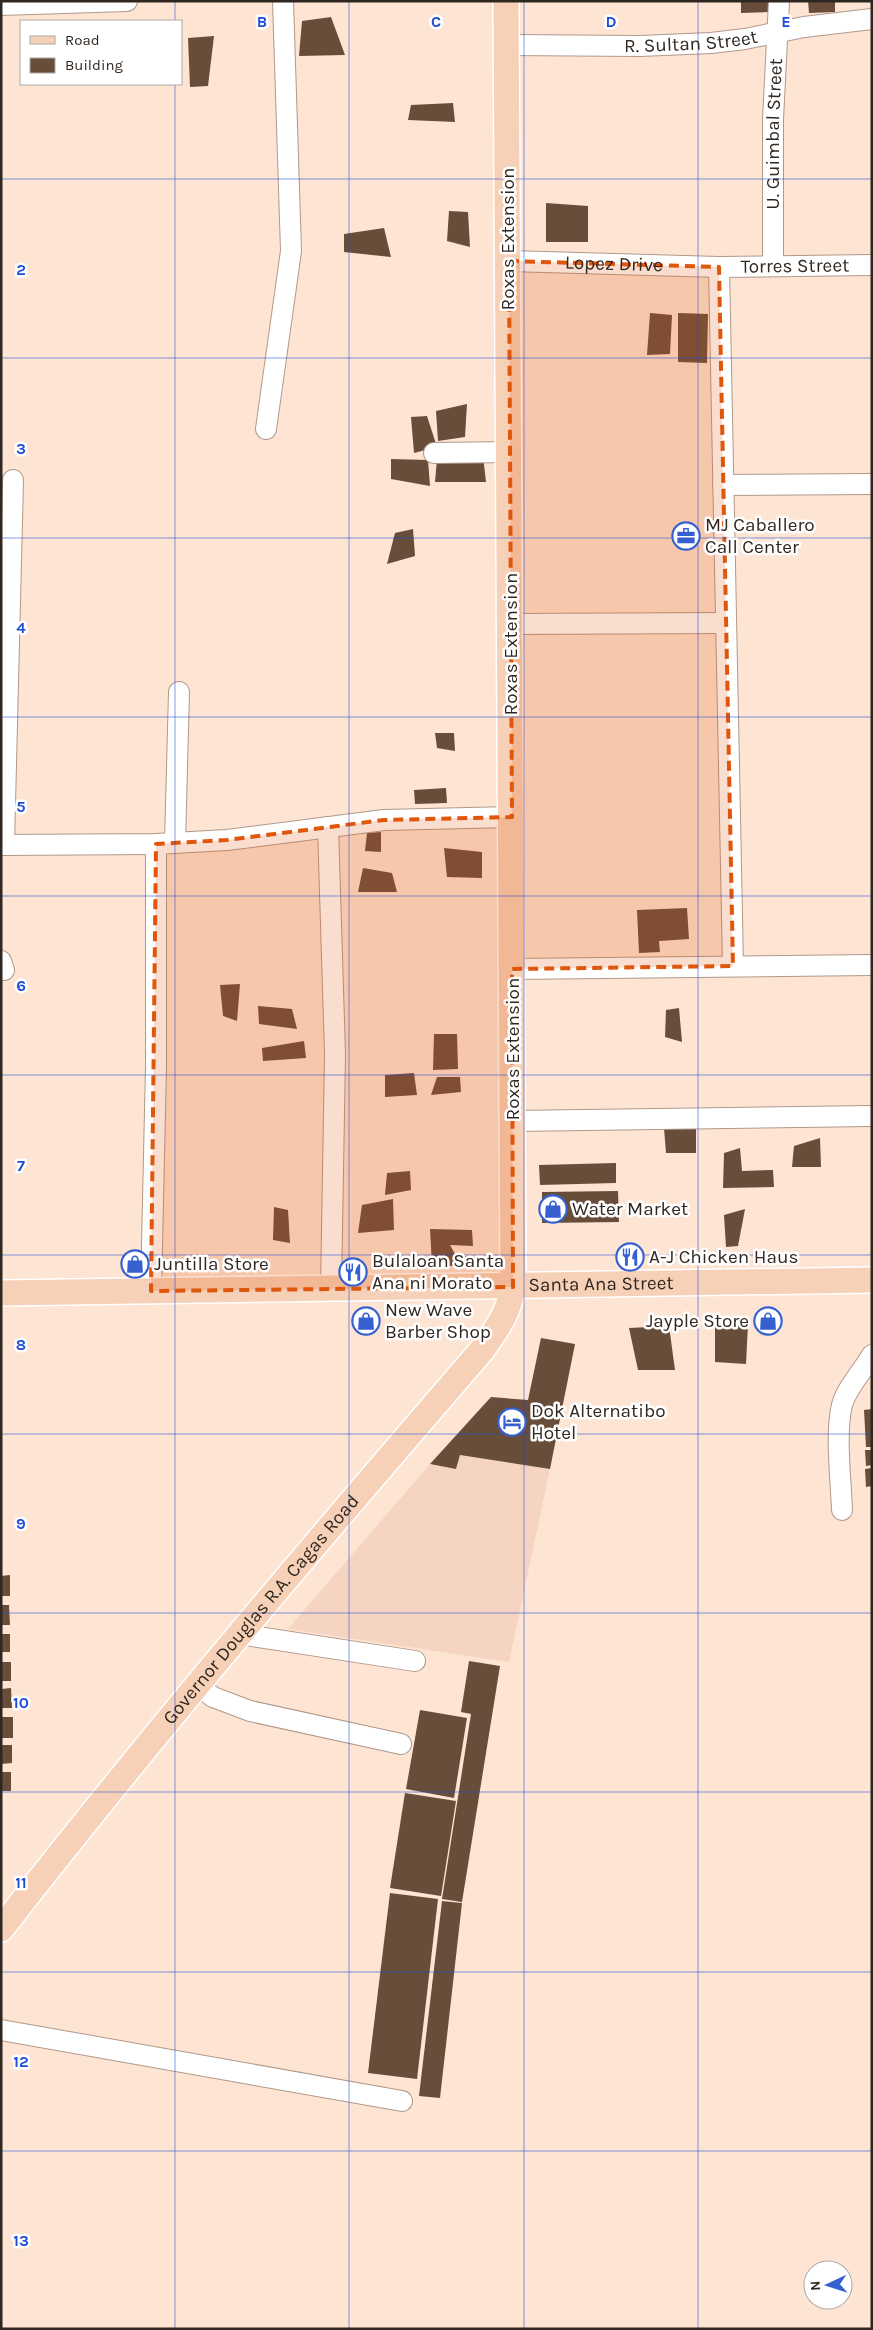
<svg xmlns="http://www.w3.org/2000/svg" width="873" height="2330" font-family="Karla,sans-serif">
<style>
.built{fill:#f5d5c1}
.building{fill:#684d3b}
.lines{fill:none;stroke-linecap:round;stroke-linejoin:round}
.minor-casing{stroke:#b1998a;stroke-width:22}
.major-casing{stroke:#fff;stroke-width:28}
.minor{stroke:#fff;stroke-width:20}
.major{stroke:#f7d1b7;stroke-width:25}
.marked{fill:#df560d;fill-opacity:0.2;stroke:#df560d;stroke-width:4;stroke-dasharray:10 6;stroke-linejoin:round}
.grid{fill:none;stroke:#1d4ed8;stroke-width:1;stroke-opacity:0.55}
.labels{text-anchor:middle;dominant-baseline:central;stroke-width:5;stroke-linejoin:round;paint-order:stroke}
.street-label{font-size:19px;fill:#302721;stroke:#fff}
.poi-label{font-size:19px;fill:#302721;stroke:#fff;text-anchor:start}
.grid-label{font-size:16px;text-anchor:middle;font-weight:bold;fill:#1d4ed8;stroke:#fff;stroke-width:5;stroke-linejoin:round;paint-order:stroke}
</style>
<rect width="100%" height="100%" fill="#fde4d3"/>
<polygon class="built" points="460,1455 550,1469 509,1662 288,1629 430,1464 456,1469"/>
<g class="building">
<polygon points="741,1 768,1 769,12 741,13"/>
<polygon points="808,1 835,1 835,12 809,13"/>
<polygon points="331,17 345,55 299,56 302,21"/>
<polygon points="214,36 208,86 190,87 188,38"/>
<polygon points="453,103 455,122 408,120 411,105"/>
<polygon points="546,203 588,206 588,242 546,242"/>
<polygon points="449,211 468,212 470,247 447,241"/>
<polygon points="384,228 391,257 344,252 344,234"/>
<polygon points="650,313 672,315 670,354 647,355"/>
<polygon points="678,313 708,314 707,363 678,362"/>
<polygon points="467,404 465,437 438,441 436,411"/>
<polygon points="427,416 437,447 414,453 411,417"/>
<polygon points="483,456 486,482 435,482 437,459"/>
<polygon points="391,459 428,460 430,486 391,479"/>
<polygon points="676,525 697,526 696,546 674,544"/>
<polygon points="413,529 415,556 387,564 395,533"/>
<polygon points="435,733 454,733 455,751 437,748"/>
<polygon points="446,788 447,803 415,804 414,790"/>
<polygon points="381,832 381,852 365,851 367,833"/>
<polygon points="444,848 482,852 482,878 447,877"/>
<polygon points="363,868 392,873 397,892 358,892"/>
<polygon points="687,908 689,939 659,941 660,952 639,953 637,910"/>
<polygon points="240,984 237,1021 223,1016 220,985"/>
<polygon points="258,1006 292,1009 297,1029 259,1024"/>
<polygon points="679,1008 682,1042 665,1037 666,1010"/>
<polygon points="434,1034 457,1034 458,1069 433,1070"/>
<polygon points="304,1041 306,1058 263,1061 262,1048"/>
<polygon points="414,1073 417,1095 385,1097 385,1075"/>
<polygon points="437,1077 460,1077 461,1092 431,1095"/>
<polygon points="696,1124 696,1153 666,1153 664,1128"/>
<polygon points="820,1138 821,1167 792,1167 794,1146"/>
<polygon points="740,1148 742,1171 773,1170 774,1187 723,1188 724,1153"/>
<polygon points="616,1163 616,1183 540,1185 539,1165"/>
<polygon points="410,1171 411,1190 385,1195 387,1173"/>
<polygon points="618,1191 619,1222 542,1223 542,1192"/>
<polygon points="393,1199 394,1230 358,1233 362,1205"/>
<polygon points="274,1207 288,1210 290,1243 273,1240"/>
<polygon points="745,1209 738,1246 726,1247 724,1215"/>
<polygon points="430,1229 472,1230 473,1246 450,1245 455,1254 475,1258 476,1267 432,1265"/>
<polygon points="748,1324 746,1364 715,1362 715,1327"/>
<polygon points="669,1326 675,1370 638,1370 629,1328"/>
<polygon points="541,1338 575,1344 550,1469 460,1455 456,1469 430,1464 491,1397 528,1400"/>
<polygon points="872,1409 872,1447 866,1447 864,1410"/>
<polygon points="865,1450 872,1450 872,1465 866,1466"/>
<polygon points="872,1468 872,1486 866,1487 865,1469"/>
<polygon points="10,1575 10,1596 1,1596 1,1576"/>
<polygon points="1,1605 9,1605 10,1625 1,1625"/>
<rect x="1" y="1634" width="9" height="18"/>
<polygon points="469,1661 500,1666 462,1902 442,1899 471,1714 461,1712"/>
<rect x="1" y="1662" width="10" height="19"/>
<polygon points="11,1688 12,1708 1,1708 1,1689"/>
<polygon points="420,1710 467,1718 454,1798 406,1789"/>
<rect x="1" y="1717" width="12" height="21"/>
<polygon points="1,1745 12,1745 12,1763 1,1764"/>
<rect x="1" y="1772" width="10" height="19"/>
<polygon points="405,1793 456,1801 441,1896 390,1888"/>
<polygon points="390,1893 438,1899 417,2079 368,2073"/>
<polygon points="442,1901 462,1903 440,2098 419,2096"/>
</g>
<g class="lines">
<g class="minor-casing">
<g id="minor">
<polyline points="1,5 127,1"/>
<path id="s1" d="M507,45l133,1 71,-3 34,-4 59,-12 68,-8"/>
<path id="s2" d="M509,261l210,6 153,-2"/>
<path id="s3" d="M773,266v-147l6,-118"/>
<polyline points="719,267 733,966"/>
<polyline points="266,429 291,251 283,1"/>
<polyline points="434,453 510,452"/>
<polyline points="723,485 872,484"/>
<polyline points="511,624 726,623"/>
<polyline points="328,827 335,1054 331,1289"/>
<polyline points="175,843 179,692"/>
<polyline points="1,845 156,844 227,840 384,820 512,817"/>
<polyline points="4,845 13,480"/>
<polyline points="1,961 4,970"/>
<polyline points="512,969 872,965"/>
<polyline points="513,1121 872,1116"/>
<polyline points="151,1291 156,1066 156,844"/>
<path d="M842,1510c-1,-30 -7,-77 0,-105 5,-18 21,-34 30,-50"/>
<polyline points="239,1634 415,1661"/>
<polyline points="197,1685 213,1697 250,1711 401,1744"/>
<polyline points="1,2030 402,2101"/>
</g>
</g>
<g class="major-casing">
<g id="major">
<path id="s4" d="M1,1293l871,-13"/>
<path id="s5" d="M1,1929c154,-198 317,-389 481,-579 15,-21 27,-38 31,-63l-7,-1286"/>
</g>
</g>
<use href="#minor" class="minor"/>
<use href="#major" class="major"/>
</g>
<path class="marked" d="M509,261l210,6 14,699 -221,3 1,318 -362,4 5,-447 71,-4 157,-20 128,-3z"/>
<path class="grid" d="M175,1v20M349,1v2328M524,1v2328M698,1v2328M175,84v2245M1,179h871M1,358h871M1,538h871M1,717h871M1,896h871M1,1075h871M1,1255h871M1,1434h871M1,1613h871M1,1792h871M1,1972h871M1,2151h871"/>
<defs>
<g id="office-ring" transform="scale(1.4375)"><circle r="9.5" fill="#fff" stroke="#3660d0" stroke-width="1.5"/><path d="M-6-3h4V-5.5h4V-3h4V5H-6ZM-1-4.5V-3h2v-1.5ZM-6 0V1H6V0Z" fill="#3660d0"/></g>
<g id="shop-ring" transform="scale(1.4375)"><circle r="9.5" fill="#fff" stroke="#3660d0" stroke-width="1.5"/><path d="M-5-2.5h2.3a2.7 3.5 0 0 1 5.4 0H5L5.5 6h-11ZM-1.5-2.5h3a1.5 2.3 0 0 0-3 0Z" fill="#3660d0"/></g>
<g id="restaurant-ring" transform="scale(1.4375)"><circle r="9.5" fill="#fff" stroke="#3660d0" stroke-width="1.5"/><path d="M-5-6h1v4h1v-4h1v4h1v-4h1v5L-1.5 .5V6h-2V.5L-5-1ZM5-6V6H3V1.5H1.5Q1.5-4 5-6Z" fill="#3660d0"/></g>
<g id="hotel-ring" transform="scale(1.4375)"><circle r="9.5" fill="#fff" stroke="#3660d0" stroke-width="1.5"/><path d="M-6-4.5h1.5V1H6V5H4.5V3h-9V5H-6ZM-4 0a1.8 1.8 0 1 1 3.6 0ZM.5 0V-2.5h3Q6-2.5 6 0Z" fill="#3660d0"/></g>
</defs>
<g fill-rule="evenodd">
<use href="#office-ring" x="686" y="536"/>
<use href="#shop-ring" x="553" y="1209"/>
<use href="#restaurant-ring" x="630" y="1257"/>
<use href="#shop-ring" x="135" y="1264"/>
<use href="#restaurant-ring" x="353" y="1272"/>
<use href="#shop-ring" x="366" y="1321"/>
<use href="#shop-ring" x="768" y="1321"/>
<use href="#hotel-ring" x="512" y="1422"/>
</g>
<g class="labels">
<g class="street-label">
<text stroke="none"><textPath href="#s1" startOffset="184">R. Sultan Street</textPath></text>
<text stroke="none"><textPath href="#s3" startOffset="132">U. Guimbal Street</textPath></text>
<text transform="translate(508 239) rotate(-90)">Roxas Extension</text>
<text stroke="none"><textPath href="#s2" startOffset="105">Lopez Drive</textPath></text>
<text stroke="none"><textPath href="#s2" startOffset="286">Torres Street</textPath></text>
<text transform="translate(511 644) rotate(-90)">Roxas Extension</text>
<text transform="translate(513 1049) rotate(-90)">Roxas Extension</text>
<text stroke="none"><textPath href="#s4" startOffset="600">Santa Ana Street</textPath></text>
<text stroke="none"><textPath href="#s5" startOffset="412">Governor Douglas R.A. Cagas Road</textPath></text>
</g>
<g class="poi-label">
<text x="705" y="525">MJ Caballero<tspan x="705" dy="22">Call Center</tspan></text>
<text x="572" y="1209">Water Market</text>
<text x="649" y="1257">A-J Chicken Haus</text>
<text x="372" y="1261">Bulaloan Santa<tspan x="372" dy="22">Ana ni Morato</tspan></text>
<text x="154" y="1264">Juntilla Store</text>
<text x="385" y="1310">New Wave<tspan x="385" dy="22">Barber Shop</tspan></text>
<text x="749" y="1321" text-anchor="end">Jayple Store</text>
<text x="531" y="1411">Dok Alternatibo<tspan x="531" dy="22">Hotel</tspan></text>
</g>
</g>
<g class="grid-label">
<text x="262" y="27">B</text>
<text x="436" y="27">C</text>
<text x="611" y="27">D</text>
<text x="786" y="27">E</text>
<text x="21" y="275">2</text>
<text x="21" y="454">3</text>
<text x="21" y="633">4</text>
<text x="21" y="812">5</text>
<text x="21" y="991">6</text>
<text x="21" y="1171">7</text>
<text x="21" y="1350">8</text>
<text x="21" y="1529">9</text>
<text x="21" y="1708">10</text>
<text x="21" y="1888">11</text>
<text x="21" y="2067">12</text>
<text x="21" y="2246">13</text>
</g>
<rect width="873" height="2330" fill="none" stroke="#302721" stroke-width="5"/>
<rect x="20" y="20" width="162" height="65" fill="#ffffff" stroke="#aca9a6"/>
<rect x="30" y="36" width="25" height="8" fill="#f7d1b7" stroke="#aca9a6"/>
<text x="65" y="45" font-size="15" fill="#302721">Road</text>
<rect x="30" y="58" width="25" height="15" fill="#684d3b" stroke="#aca9a6"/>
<text x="65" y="70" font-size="15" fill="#302721">Building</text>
<g transform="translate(828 2285) rotate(266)"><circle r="24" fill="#ffffff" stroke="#aca9a6"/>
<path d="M0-4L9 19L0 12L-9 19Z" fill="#3660d0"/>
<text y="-8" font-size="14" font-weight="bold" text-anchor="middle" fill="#302721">N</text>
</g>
</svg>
